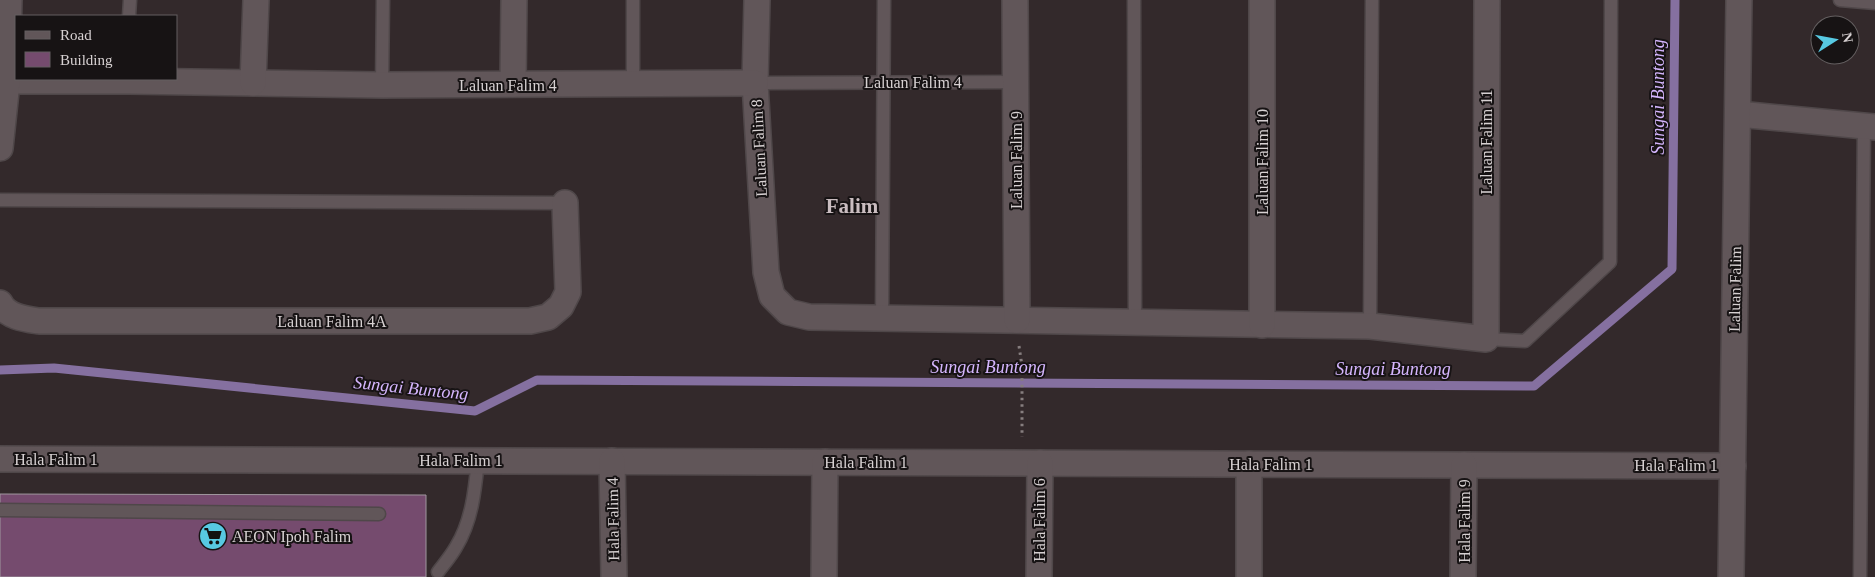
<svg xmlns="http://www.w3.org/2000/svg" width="1875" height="577" font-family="'Times New Roman',serif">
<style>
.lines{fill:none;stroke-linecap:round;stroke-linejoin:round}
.stream{stroke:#8570a0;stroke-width:9}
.building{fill:#754b6e;stroke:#a0979e}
.lane-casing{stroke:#4f4749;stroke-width:15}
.street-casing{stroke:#4f4749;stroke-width:28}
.path{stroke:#867e7f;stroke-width:3;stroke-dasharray:2.5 4;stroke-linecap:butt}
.lane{stroke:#615659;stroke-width:12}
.street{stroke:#615659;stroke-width:25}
.labels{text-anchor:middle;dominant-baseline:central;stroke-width:4;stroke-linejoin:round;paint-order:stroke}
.street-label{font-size:16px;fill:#d7d1d2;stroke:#171314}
.poi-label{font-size:16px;fill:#d7d1d2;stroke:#171314;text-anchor:start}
.water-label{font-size:18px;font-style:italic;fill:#d4b5fd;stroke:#171314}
.district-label{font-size:21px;font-weight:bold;fill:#cabdc0;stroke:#171314}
</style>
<rect width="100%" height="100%" fill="#33292b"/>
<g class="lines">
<polyline class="stream" points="0,370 54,368 475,411 537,380 1534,386 1672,269 1675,0"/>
</g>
<polygon class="building" points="0,494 426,495 426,577 0,577"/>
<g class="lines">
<g class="lane-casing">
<g id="lane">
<polyline points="1134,0 1135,322"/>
<polyline points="1840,0 1875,3"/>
<polyline points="129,16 130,0"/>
<polyline points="755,83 1016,82"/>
<polyline points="382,85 383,0"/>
<polyline points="633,85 633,0"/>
<polyline points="0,200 565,203"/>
<polyline points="882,318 884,0"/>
<polyline points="1370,326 1372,0"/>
<polyline points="1486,339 1525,341 1610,262 1611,0"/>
<polyline points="0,510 379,514"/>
<path d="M438,572c6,-8 13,-16 18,-25 16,-26 19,-57 22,-87"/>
<polyline points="1860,577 1864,126"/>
</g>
</g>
<g class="street-casing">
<g id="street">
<polyline points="757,0 755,83 766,272 772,296 788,312 809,317 1370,326 1486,339 1487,0"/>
<polyline points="1015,0 1017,320"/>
<polyline points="0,81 129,81 382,85 755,83"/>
<polyline points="253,83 256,0"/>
<polyline points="513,84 514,0"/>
<polyline points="1738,114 1875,127"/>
<polyline points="0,148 7,82 9,0"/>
<path d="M0,303c7,14 25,16 39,18h491l18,-4 13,-11 7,-14 -3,-89"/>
<polyline points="1262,325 1262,0"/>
<polyline points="0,459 1733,466"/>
<polyline points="612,461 614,577"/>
<polyline points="824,577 825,462"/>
<polyline points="1039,577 1040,463"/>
<polyline points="1249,577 1249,464"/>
<polyline points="1463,577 1464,465"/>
<polyline points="1731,577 1739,0"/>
</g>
</g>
<polyline class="path" points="1019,346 1022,366 1022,437"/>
<use href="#lane" class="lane"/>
<use href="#street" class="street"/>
</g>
<defs>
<g id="supermarket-disc" transform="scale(1.4375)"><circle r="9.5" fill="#57c9e2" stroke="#171314"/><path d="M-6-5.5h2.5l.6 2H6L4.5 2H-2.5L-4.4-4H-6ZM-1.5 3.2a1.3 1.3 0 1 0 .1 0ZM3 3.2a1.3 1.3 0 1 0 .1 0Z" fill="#111"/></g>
</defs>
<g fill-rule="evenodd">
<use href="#supermarket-disc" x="213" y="536"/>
</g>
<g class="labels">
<g class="street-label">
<text x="913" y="82">Laluan Falim 4</text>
<text x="508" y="85">Laluan Falim 4</text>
<text transform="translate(1486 142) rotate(-90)">Laluan Falim 11</text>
<text transform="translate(759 148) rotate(-93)">Laluan Falim 8</text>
<text transform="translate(1016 160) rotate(-90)">Laluan Falim 9</text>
<text transform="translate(1262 162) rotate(-90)">Laluan Falim 10</text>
<text transform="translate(1735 289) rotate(-89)">Laluan Falim</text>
<text x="332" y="321">Laluan Falim 4A</text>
<text x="56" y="459">Hala Falim 1</text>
<text x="461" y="460">Hala Falim 1</text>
<text x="866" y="462">Hala Falim 1</text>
<text x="1271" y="464">Hala Falim 1</text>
<text x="1676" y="465">Hala Falim 1</text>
<text transform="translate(613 519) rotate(-91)">Hala Falim 4</text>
<text transform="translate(1039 520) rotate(-90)">Hala Falim 6</text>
<text transform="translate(1464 521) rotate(-90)">Hala Falim 9</text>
</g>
<g class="poi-label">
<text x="232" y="536">AEON Ipoh Falim</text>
</g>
<g class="water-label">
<text transform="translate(1658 97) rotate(-90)">Sungai Buntong</text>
<text x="988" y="367">Sungai Buntong</text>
<text x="1393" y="369">Sungai Buntong</text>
<text transform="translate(411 388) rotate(6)">Sungai Buntong</text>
</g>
<g class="district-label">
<text x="852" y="206">Falim</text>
</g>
</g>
<rect x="15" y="15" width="162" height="65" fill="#171314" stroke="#645f60"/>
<rect x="25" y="31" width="25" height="8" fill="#615659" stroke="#645f60"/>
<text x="60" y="40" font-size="15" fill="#d7d1d2">Road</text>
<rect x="25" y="52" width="25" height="15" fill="#754b6e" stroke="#645f60"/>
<text x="60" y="65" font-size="15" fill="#d7d1d2">Building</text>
<g transform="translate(1835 40) rotate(79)"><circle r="24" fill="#171314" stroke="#645f60"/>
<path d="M0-4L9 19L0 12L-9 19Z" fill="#57c9e2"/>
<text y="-8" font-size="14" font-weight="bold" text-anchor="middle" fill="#d7d1d2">N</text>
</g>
</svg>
